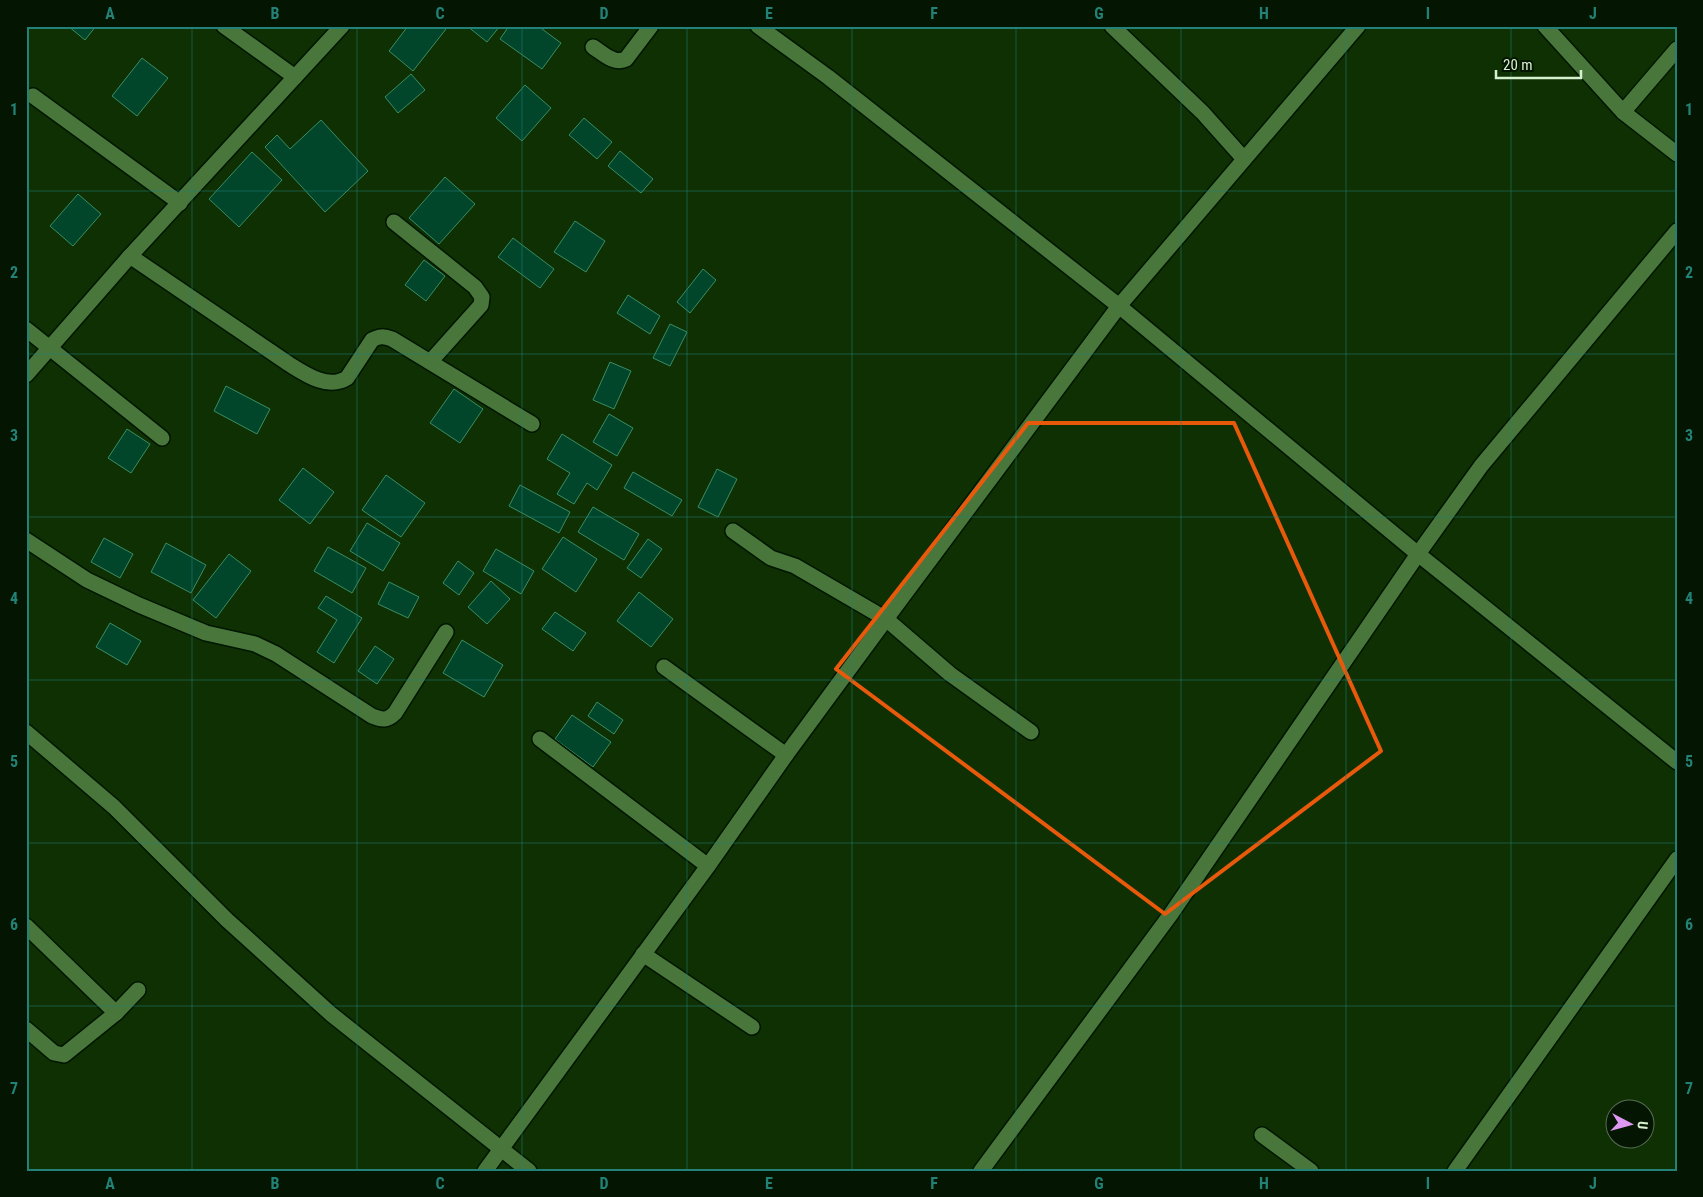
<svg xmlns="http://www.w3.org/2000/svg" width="1703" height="1197" font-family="'Roboto Condensed',sans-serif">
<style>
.building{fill:#01462b;stroke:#3b8d64}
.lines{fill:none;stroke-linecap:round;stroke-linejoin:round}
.minor-casing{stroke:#011600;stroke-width:18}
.tertiary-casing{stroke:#011600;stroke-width:18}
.minor{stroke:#49773b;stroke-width:15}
.tertiary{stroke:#49773b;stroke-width:15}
.marked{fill:none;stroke:#e8590c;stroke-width:4;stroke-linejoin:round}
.grid{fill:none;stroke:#238278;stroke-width:1;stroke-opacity:0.55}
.neatline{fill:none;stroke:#238278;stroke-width:2}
.grid-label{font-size:16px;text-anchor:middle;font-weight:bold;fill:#238278}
</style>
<rect width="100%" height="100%" fill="#0e3002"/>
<g class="building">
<polygon points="68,26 96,26 85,40"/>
<polygon points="408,26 442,26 446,29 413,71 389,51"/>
<polygon points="467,26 500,26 487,42"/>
<polygon points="509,26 538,26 561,43 542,69 500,39"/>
<polygon points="142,58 168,78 137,116 112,96"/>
<polygon points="411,74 425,90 398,113 385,97"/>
<polygon points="525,85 551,108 522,141 496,118"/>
<polygon points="584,118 612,142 597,159 569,135"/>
<polygon points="321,120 368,171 325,212 265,147 277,135 290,149"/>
<polygon points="620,151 653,179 641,193 608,166"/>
<polygon points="252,152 282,180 239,227 209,199"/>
<polygon points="445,177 475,204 439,244 409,218"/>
<polygon points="78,194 101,214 73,246 50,226"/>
<polygon points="575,221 605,241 586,272 554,252"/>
<polygon points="513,238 554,269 540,288 498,257"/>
<polygon points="424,260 445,276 426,301 405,285"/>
<polygon points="703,269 716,280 690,313 677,302"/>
<polygon points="628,295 660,316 650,334 617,313"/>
<polygon points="670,324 687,332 670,366 653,358"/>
<polygon points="610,362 631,371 614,409 593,400"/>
<polygon points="226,386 270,409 257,434 214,411"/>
<polygon points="454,389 483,409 460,443 430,423"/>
<polygon points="609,414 633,428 617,456 593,442"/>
<polygon points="127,429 150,444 131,473 108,458"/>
<polygon points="562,434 612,465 597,490 587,483 574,504 557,494 570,473 547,459"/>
<polygon points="303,468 334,492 310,524 279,500"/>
<polygon points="717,469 737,479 718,517 698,507"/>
<polygon points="633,472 682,500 672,516 624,488"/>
<polygon points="386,475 425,503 401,537 362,510"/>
<polygon points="520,485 570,512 559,533 509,506"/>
<polygon points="593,507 639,534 624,560 578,532"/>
<polygon points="367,523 400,543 383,571 350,551"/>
<polygon points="563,537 597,559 576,592 542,569"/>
<polygon points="104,538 133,554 120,578 91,562"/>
<polygon points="648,539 662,549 641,578 627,568"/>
<polygon points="166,543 206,565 191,593 151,572"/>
<polygon points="328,547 366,568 352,593 314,571"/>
<polygon points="496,549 534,571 521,594 483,571"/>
<polygon points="229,554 251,571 216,618 193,600"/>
<polygon points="458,561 474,573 459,595 443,583"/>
<polygon points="491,581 510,599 487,624 468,607"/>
<polygon points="389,582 419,597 408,618 378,604"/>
<polygon points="639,592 673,619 651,647 617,621"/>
<polygon points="326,596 362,618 334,663 317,652 337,620 318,608"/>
<polygon points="555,612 586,633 573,651 542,629"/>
<polygon points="110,623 141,641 127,665 96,647"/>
<polygon points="462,640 503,665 484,697 443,673"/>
<polygon points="375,646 394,659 377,684 358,671"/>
<polygon points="597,702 623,720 614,734 588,716"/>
<polygon points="572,715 611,742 593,767 555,739"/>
</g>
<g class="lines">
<g class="minor-casing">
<g id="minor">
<polyline points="224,26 295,77"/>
<polyline points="758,26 828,77 1119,306 1418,554 1677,762"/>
<polyline points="1112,26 1203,113 1244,159"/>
<polyline points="1545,26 1623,112 1677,154"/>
<path d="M593,47c10,6 21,18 33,12l25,-33"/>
<polyline points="33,96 180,203"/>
<polyline points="1623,112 1677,49"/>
<polyline points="394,222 475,287 482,297 481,305 430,362"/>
<path d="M130,256l159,108c16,10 39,26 58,14l25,-38c7,-4 12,-4 20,-1l140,85"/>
<polyline points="26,329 162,438"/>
<polyline points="733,531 771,558 795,566 886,619 950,674 1031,732"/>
<path d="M26,540l61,40 52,25 67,28 49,11 21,10 96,62c10,4 15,5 23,-3l51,-81"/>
<polyline points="664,667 786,755"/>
<polyline points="26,732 114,807 227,920 331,1014 529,1171"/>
<polyline points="540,739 708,866"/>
<polyline points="26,926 116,1013"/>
<polyline points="643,954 752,1027"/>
<polyline points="26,1029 54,1053 64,1055 116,1013 138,990"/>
<polyline points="1262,1135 1311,1171"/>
<polyline points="485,1171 708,866 786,755 886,619 1119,306 1358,26"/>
<polyline points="981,1171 1171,914 1418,554 1481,466 1677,231"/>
<polyline points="1455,1171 1677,859"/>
</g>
</g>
<g class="tertiary-casing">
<polyline id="tertiary" points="26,375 130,256 342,26"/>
</g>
<use href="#minor" class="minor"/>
<use href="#tertiary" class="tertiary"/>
</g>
<path class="marked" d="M1028,423h206l147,328 -216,163 -329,-245z"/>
<path class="grid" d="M192,26v1145M357,26v1145M522,26v1145M687,26v1145M852,26v1145M1016,26v1145M1181,26v1145M1346,26v1145M1511,26v1145M26,191h1651M26,354h1651M26,517h1651M26,680h1651M26,843h1651M26,1006h1651"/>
<rect width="1703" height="1197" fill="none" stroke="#041501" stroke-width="55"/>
<g transform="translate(1630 1124) rotate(96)"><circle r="24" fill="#041501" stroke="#586d53"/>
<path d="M0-4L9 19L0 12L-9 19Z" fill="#df98f2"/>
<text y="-8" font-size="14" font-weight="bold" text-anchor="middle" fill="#d6f0cf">U</text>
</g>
<path d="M1496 70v8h85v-8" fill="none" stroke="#d6f0cf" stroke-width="2.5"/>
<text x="1503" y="70" font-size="15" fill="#d6f0cf" stroke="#041501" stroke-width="4" paint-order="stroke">20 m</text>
<rect x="28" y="28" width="1648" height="1142" class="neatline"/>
<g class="grid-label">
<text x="110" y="19">A</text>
<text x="275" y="19">B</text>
<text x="440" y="19">C</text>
<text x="604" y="19">D</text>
<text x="769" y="19">E</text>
<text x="934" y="19">F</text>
<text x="1099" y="19">G</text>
<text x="1264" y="19">H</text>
<text x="1428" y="19">I</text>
<text x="1593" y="19">J</text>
<text x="14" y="115">1</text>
<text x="1689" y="115">1</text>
<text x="14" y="278">2</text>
<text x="1689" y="278">2</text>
<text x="14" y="441">3</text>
<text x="1689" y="441">3</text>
<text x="14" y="604">4</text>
<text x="1689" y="604">4</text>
<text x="14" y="767">5</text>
<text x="1689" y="767">5</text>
<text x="14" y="930">6</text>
<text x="1689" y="930">6</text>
<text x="14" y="1094">7</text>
<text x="1689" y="1094">7</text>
<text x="110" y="1189">A</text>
<text x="275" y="1189">B</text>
<text x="440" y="1189">C</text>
<text x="604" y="1189">D</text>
<text x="769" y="1189">E</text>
<text x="934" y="1189">F</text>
<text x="1099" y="1189">G</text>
<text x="1264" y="1189">H</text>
<text x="1428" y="1189">I</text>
<text x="1593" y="1189">J</text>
</g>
</svg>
